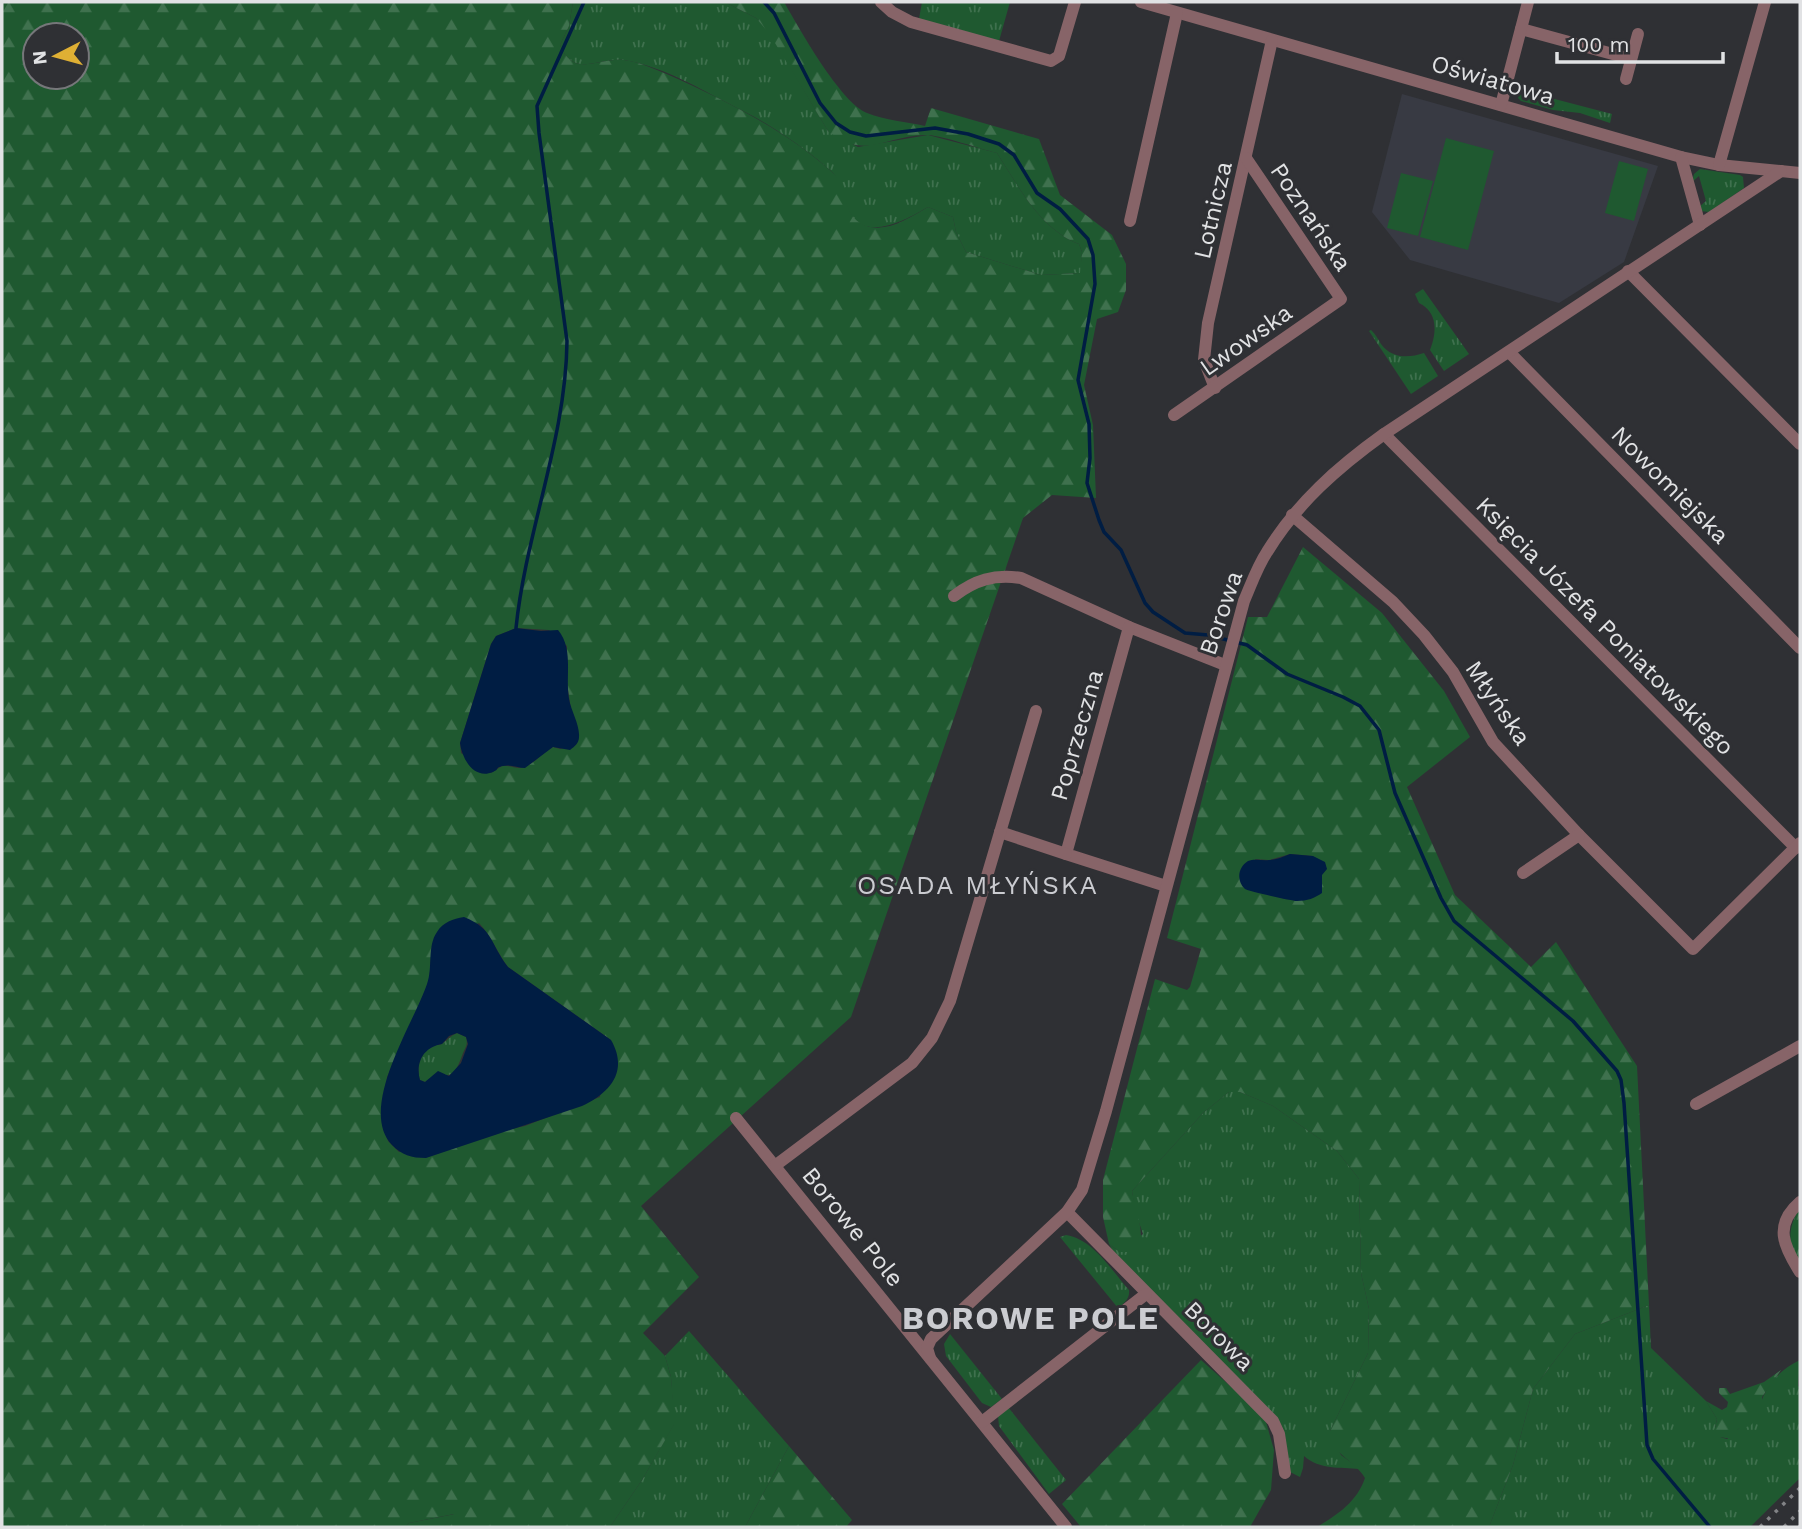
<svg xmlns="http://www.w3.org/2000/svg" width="1802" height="1529" font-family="'Work Sans',sans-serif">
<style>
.built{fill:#383a43}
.grass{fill:url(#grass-tufts)}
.forest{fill:url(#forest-firs);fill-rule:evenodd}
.park{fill:#1f5930}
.water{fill:#001d43;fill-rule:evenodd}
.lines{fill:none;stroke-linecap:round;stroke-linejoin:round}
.stream{stroke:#001d43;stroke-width:3.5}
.minor{stroke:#876468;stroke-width:12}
.rail{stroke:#828386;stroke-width:3.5;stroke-dasharray:3.5 7;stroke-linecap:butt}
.labels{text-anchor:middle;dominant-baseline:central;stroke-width:6;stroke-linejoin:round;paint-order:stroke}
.street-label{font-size:24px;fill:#e1e2e4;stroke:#2f3034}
.neighbourhood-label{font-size:26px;letter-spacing:2px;fill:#cbccd1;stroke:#2f3034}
.district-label{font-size:32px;font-weight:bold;letter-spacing:2px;fill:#cbccd1;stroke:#2f3034}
</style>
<defs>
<pattern id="grass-tufts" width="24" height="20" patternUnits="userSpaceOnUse" patternTransform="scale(1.75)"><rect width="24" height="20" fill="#1f5930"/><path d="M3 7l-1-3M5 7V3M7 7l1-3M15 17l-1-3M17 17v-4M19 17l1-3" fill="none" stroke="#3f714e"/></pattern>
<pattern id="forest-firs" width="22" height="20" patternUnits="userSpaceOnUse" patternTransform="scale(1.75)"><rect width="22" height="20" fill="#1f5930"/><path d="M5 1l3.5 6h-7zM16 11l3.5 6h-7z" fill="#3f714e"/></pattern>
</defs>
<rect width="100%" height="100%" fill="#2f3034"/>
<polygon class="built" points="1402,94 1658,166 1624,262 1559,303 1410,260 1372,212"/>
<g class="grass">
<path d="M573,2h152l31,16 14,15 58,98 30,16 70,-12 69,18c22,34 43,76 82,91l3,8 -1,21 -40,2 -75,-23 -10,-20 -3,-15 -25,-10c-24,14 -67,38 -81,-1 -4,-10 -7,-26 -14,-33 -21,-20 -62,-48 -88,-61 -36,-18 -81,-46 -121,-52 -26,-3 -50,19 -64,-15l9,-19z"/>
<polygon points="922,2 1010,2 999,41 919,19"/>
<polygon points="1520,90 1612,114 1610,123 1580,113 1553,110 1521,101 1518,98"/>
<polygon points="1700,169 1740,175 1743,177 1744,188 1709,212 1701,211 1699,207 1706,201 1699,176 1692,182 1694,174"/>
<path d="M1423,289l46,65 -25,17 -14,-21c7,-17 8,-38 -11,-47l-4,-9z"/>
<path d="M1371,330c5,5 7,9 10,14 11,15 28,14 43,9l14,23 -27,18 -42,-63z"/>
<path d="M457,1033l9,4c2,8 0,9 -3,16 -13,37 -15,12 -38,29l-5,-2c-4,-12 0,-29 13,-34 5,-2 6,0 10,-3 6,-4 7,-7 14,-10z"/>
<path d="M1229,1092h11l33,14 64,45 22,28 2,94 8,36 -1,44 -38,78 11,24 19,14c-20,-2 -40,1 -56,-13l-1,12 -3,9 -12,-6 -7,-46 -166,-170 -6,-11 11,8 23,-18 -8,-23 -3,-20 71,-78z"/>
<path d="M1800,1208v58c-13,-19 -13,-39 0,-58z"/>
<path d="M1066,1235c27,4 46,36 63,55 1,9 -5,13 -11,18l-58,-71z"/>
<path d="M1649,1305l2,43 55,53 11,18 -2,9 1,8 11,3 25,-22 4,-1c6,-9 4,-14 8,-21 8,-17 20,-27 36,-35l-2,26 2,1v91l-50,49h-261l24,-62 20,-76 42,-55z"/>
<polygon points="689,1331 789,1446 745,1527 610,1527 642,1480 674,1424 671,1377 665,1356"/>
<polygon points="950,1334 1002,1399 991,1407 982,1403 946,1356 944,1344"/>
<polygon points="1008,1407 1066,1480 1049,1494 999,1426 998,1416"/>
<polygon points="455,1514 443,1527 405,1527 409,1523"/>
</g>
<g class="forest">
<path d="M2,2h571l-4,24 -9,19c14,34 38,12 64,15 15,2 31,9 45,15 56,25 118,56 164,98 16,14 8,42 31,52 22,9 45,-7 64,-18l25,10 3,15 10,20 75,23 39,-2 2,-21 -3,-8c-39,-15 -60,-57 -82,-91 -17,-4 -53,-17 -69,-18 -41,-1 -62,27 -100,-4l-59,-98 -13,-15 -31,-16h59c15,26 56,100 83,111 18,7 40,9 58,13l6,-18 108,31 21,56 52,40 14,29v26l-8,22 -21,7 -13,66 9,40 3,73 -44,-3 -29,23 -172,499 -210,189 58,71 -56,56 22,23 6,21 4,46 -33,57 -32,47h-167l11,-13 -45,9 -4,4h-403zM35,35h42v42h-42zM516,628l33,2 18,16v37l5,33 7,20 -3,9 -16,4 -7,-2c-12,6 -19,19 -34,21 -5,0 -11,-3 -17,-2l-11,7 -30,-20 -1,-10 31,-99 5,-8zM479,923c13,14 18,29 29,44l103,73 -11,57 -75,29 -126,26 -11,-11 -6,-18 5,-46 42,-95 3,-35z"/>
<path d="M1303,547l79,66 62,78 26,46 -63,50 48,108 76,72 25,-25 81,124 12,239 -74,29 -42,55 -20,76 -24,62h-172c20,-12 40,-25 48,-49 -9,-17 -36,-25 -35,-47l38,-78 1,-44 -8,-36 -2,-94 -22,-28 -64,-45 -33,-14h-11l-26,21 -71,78c3,20 13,38 7,57l-7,4h-12l-11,-8 -6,-27v-37l52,-201 32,11 3,-3 11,-38 -34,-11 81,-321h19zM1290,854l23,2 9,19v17l-26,9 -20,-6 -21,-36 14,1z"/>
<polygon points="1201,1360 1246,1400 1266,1422 1274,1450 1271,1490 1250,1527 1081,1527 1062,1504"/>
<path d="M1781,1370l-19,27v10l5,5 -4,6 -10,-1 1,5 -4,4 -12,3 -2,7c-8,4 -11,1 -20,1l-2,-4 3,-14 -11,-18 16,9 5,-3 1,-5 -9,-9v-5h7l4,6 34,-12z"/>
<polygon points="789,1446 852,1520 846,1527 745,1527"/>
</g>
<g class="park">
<polygon points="1446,138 1494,151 1468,250 1420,237"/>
<polygon points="1619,161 1648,169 1634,221 1605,213"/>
<polygon points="1401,173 1433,181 1418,236 1387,228"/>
</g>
<g class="water">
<path d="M516,628l25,3 17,-1c16,19 7,46 11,69 2,12 11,26 10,38 0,6 -4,9 -9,13l-17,-3 -28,21c-7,0 -15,-4 -22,-2 -9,2 -2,2 -10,6 -19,8 -31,-13 -33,-29l31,-99 5,-8z"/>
<path d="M1290,854l23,2 12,6 2,7 -5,6v18c-7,5 -15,8 -25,8 -5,0 -49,-10 -52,-12 -9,-8 -7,-22 3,-28 7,-3 14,0 21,-1 7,0 14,-3 21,-6z"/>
<path d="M464,917c30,12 26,27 44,50l103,73c18,31 -1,53 -29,66l-156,52c-15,0 -24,-3 -34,-13 -35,-37 22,-122 35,-161 6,-16 0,-38 10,-52 6,-10 16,-13 27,-15zM457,1033l9,4 2,7 -7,19 -12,13 -11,-5 -13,11 -5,-2c-5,-18 4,-33 22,-36l7,-8z"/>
</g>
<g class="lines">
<g class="stream">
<polyline points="764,2 774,13 820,103 836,123 850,132 866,136 935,128 968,134 999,144 1014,155 1037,193 1060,209 1088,239 1093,255 1095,284 1078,380 1089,424 1090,458 1087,483 1099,520 1104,532 1121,550 1145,603 1153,612 1185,633 1208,635 1247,645 1287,674 1343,697 1360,706 1379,730 1395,793 1441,898 1454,921 1573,1021 1617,1071 1621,1080 1624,1103 1647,1445 1653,1459 1710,1527"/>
<path d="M516,628c10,-97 50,-189 51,-287l-28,-208 -2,-27 47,-104"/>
</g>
<g class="minor">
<polyline points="881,2 892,12 911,22 1051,61 1059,56 1075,2"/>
<polyline points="1141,2 1681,157 1719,165 1800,173"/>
<polyline points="1521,29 1631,59"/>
<polyline points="1626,79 1638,34"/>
<polyline points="1501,105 1528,2"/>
<polyline points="1681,157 1700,225"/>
<polyline points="1719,165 1765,2"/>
<polyline points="1130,221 1177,13"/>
<polyline points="1628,271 1800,444"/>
<polyline points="1509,352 1800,648"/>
<polyline points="1215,388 1204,360 1208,323 1272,40"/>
<polyline points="1174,415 1341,299 1246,158"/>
<polyline points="1384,434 1796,848"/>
<polyline points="1292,515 1393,602 1424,635 1453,672 1493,742 1579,835 1693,949 1800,843"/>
<path d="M954,596c21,-16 40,-22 67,-18l108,49 96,38"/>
<polyline points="1129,627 1066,854 1166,886"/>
<polyline points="1000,832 1066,854"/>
<polyline points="1523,873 1579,835"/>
<polyline points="1696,1104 1800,1046"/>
<polyline points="736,1118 1066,1527"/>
<polyline points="776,1165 912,1063 932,1038 950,1001 1036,711"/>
<path d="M1800,1202c-27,23 -16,45 0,70"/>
<polyline points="1067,1212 1273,1421 1279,1434 1285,1473"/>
<path d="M930,1358l-3,-10 4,-9 136,-127 15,-22 24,-79 138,-510c7,-16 13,-34 23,-49 30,-49 71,-85 117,-118l397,-263"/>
<polyline points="982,1422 1146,1294"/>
</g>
<g class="rail">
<polyline points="1760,1527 1800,1488"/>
<polyline points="1784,1527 1800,1511"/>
<polyline points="1799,1527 1800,1526"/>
</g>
</g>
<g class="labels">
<g class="street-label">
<text transform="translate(1493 80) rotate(16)">Oświatowa</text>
<text transform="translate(1213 210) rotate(-77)">Lotnicza</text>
<text transform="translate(1311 217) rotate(56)">Poznańska</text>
<text transform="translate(1246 340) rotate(-35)">Lwowska</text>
<text transform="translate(1670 485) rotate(45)">Nowomiejska</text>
<text transform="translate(1221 613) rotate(-71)">Borowa</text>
<text transform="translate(1605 626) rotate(45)">Księcia Józefa Poniatowskiego</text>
<text transform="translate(1498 703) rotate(56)">Młyńska</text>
<text transform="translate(1077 735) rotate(-74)">Poprzeczna</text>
<text transform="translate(853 1227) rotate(51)">Borowe Pole</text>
<text transform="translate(1219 1336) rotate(45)">Borowa</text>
</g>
<g class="neighbourhood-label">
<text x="978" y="885">OSADA MŁYŃSKA</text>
</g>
<g class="district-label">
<text x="1031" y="1318">BOROWE POLE</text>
</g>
</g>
<rect width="1802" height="1529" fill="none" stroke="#e1e2e4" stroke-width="7"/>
<g transform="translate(56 56) rotate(264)"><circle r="33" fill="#2f3034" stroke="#76777a" stroke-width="2"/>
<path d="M0-5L12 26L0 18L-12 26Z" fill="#dfb034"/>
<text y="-10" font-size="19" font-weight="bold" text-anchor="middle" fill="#e1e2e4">N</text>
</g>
<path d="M1557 52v10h166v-10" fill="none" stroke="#e1e2e4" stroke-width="3.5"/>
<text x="1568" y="52" font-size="21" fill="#e1e2e4" stroke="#2f3034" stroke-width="5" paint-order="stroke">100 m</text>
</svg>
